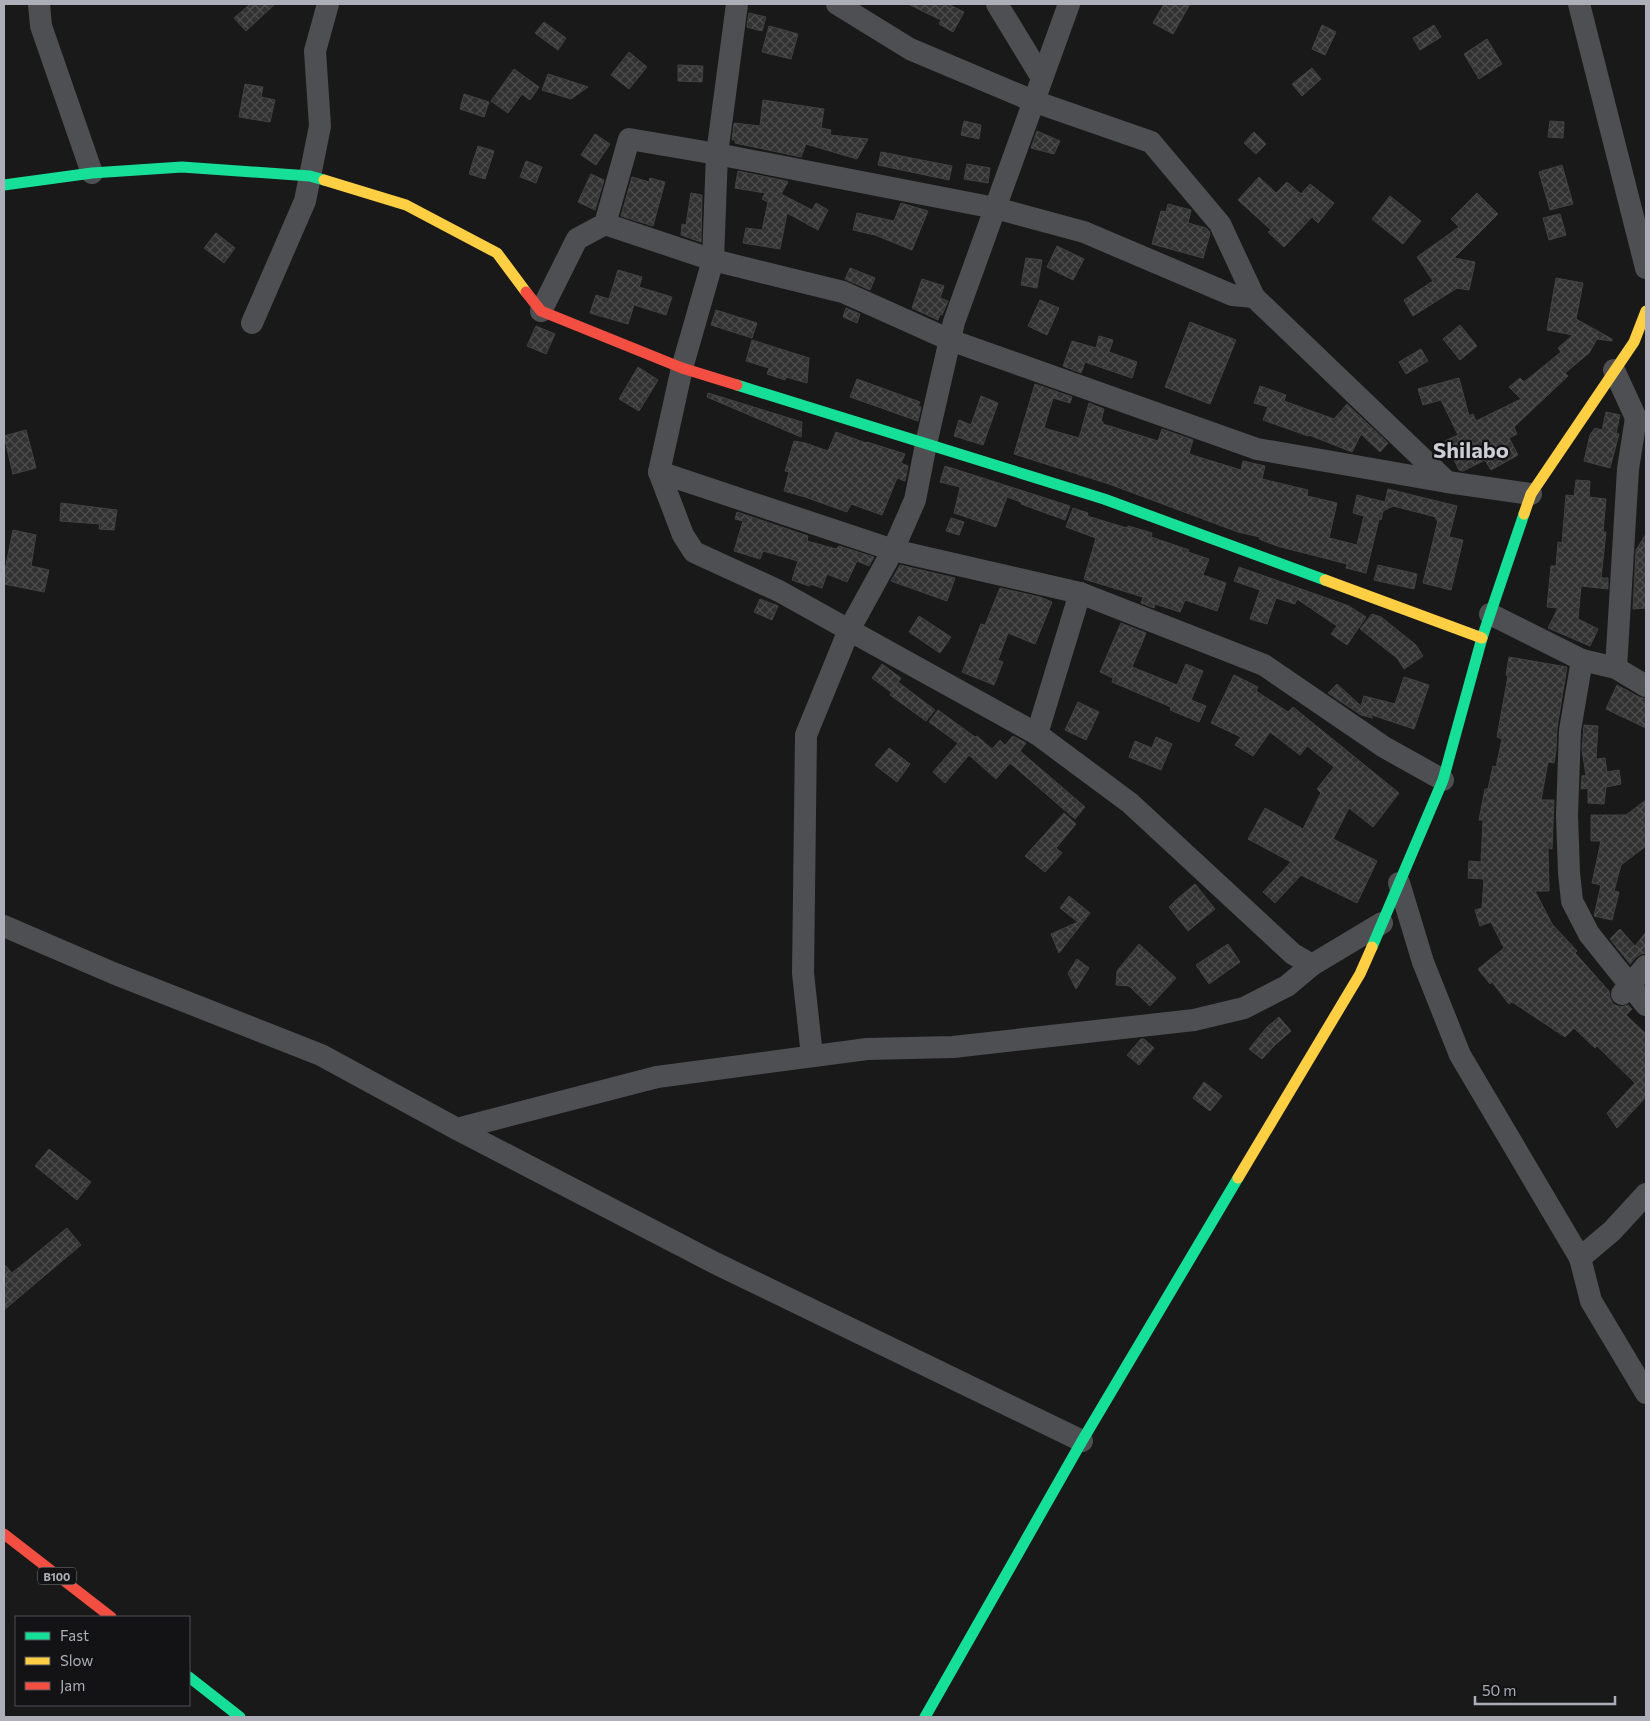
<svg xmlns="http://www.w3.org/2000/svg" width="1650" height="1721" font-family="Commissioner,sans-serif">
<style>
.building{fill:url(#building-cross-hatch);stroke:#424245}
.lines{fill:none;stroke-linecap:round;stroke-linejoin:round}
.street{stroke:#4e4f52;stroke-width:22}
.fast{stroke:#16e098;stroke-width:11}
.slow{stroke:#ffcf43;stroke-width:11}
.jam{stroke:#f24e42;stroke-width:11}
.labels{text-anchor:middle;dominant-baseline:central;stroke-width:4.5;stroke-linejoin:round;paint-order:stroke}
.shield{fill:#131315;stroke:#7e8087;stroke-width:1}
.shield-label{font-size:11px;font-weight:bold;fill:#acaeb8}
.town-label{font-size:22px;font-weight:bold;fill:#ccced5;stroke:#131315}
</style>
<defs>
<pattern id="building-cross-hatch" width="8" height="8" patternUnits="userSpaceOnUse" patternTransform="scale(1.25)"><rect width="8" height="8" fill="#323233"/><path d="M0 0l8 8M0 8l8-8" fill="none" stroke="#4d4d4e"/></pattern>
</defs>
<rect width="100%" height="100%" fill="#191919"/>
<g class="building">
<polygon points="250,4 275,4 246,31 234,18"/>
<polygon points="908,4 948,4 964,12 953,32 939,24 941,20"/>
<polygon points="1164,4 1190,4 1173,34 1153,23"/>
<polygon points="749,13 766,17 762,31 747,27"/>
<polygon points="544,22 566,38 558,50 535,33"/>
<polygon points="1322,25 1336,32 1325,55 1312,49"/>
<polygon points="1434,25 1441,37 1420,50 1413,38"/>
<polygon points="769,26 798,34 791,59 762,52"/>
<polygon points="1487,39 1502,64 1479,79 1464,54"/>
<polygon points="629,52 647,67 629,89 611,75"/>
<polygon points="678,65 703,66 702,82 678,81"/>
<polygon points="1312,68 1321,79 1302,96 1292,84"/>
<polygon points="514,69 539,87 530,100 522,94 508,113 491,101"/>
<polygon points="548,74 573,82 588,87 571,99 542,90"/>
<polygon points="245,84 263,87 261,97 275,100 270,122 239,117"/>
<polygon points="464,94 489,102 484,117 460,109"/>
<polygon points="763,100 824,109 821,128 831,130 830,135 868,139 857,159 806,144 801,157 735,143 736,140 732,140 734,123 760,126"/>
<polygon points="964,121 981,125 979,139 961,135"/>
<polygon points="1550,121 1564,122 1563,138 1548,137"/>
<polygon points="1037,131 1060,141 1054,154 1031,148"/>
<polygon points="1254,132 1266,144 1256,154 1244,143"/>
<polygon points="595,134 610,144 596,165 581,155"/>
<polygon points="478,146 494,151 485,179 469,174"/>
<polygon points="881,152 952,166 949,180 878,165"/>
<polygon points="526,161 542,167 536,183 520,177"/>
<polygon points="967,164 990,168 988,183 964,179"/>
<polygon points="1562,165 1573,204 1550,210 1539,172"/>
<polygon points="738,171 786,181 788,182 781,194 812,210 816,203 828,210 818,230 787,213 780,249 743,243 746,228 762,230 768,202 762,199 765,193 735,188"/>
<polygon points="591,174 604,180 595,210 578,202"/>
<polygon points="632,177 649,182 650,178 665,182 653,226 621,216"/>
<polygon points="1259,177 1276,193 1287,182 1301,194 1310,184 1334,203 1318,223 1312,217 1284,247 1268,232 1271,230 1238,200"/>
<polygon points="691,193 702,195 701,242 681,235 682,224 686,225"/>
<polygon points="1477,193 1498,214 1454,258 1475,262 1469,290 1457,288 1413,316 1404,300 1433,281 1417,257 1459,227 1451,219"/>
<polygon points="1390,196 1421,221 1403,244 1372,219"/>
<polygon points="901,203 928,211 912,250 875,235 853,230 857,213 894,221"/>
<polygon points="1168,204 1191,210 1188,223 1206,228 1209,231 1210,234 1203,258 1152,244 1161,211 1166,212"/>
<polygon points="1560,214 1566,235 1549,240 1543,218"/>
<polygon points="216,233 235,248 224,263 204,248"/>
<polygon points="1057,246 1084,259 1073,280 1047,267"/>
<polygon points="1026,258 1042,260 1037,288 1021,285"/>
<polygon points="850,268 875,278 870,290 845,279"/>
<polygon points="618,270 642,277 639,287 672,297 666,315 634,305 628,324 590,313 596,295 609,299"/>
<polygon points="1556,278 1583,283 1576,319 1612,339 1612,341 1597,339 1589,353 1565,373 1568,376 1514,427 1517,434 1509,438 1518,455 1491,470 1485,460 1463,471 1459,470 1445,441 1458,435 1441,400 1423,405 1418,389 1459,378 1469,416 1473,414 1476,421 1521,399 1509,387 1520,378 1524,382 1561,352 1558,348 1573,335 1547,330"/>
<polygon points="922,279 944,286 940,298 948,301 942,315 940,314 938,320 912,308"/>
<polygon points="1040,300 1059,308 1047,335 1028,326"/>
<polygon points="846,308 860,314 857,323 843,317"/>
<polygon points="716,310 757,323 752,338 711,325"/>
<polygon points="1190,322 1236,340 1210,404 1165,387"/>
<polygon points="1460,325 1477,346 1460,360 1443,339"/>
<polygon points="536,326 555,334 546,354 527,346"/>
<polygon points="1099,336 1113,340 1109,352 1137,362 1132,378 1085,362 1081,373 1063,366 1072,341 1096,348"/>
<polygon points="752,340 809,358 807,383 786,377 785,380 767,374 769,368 746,361"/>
<polygon points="1421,349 1428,361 1406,374 1399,362"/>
<polygon points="638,367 658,380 639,411 619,399"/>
<polygon points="857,379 920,402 918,406 921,407 918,421 850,397"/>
<polygon points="1035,384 1072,397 1070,403 1053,398 1044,428 1079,438 1089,403 1104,409 1101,421 1103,422 1103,424 1158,441 1162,429 1193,440 1189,454 1241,470 1243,461 1265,466 1262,479 1308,490 1307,496 1337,503 1329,538 1357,545 1364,516 1353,513 1357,495 1385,502 1388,489 1457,506 1449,537 1463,540 1451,590 1423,583 1438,520 1436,520 1436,517 1393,506 1383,511 1381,520 1379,519 1366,573 1346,568 1347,564 1277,546 1259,539 1260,537 1238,532 1109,484 1014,454"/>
<polygon points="1260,386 1286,395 1284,401 1334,419 1347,404 1388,443 1380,452 1361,434 1352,452 1309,435 1308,436 1263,420 1268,407 1254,403"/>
<polygon points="708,393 802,422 801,437 707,397"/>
<polygon points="981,396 998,403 983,445 954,436 959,420 971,425"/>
<polygon points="1606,412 1620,415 1616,433 1619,434 1610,468 1584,461 1590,435 1595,428 1602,430"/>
<polygon points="26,430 36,468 13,474 4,436"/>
<polygon points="836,432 866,443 867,442 905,454 901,463 908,466 905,481 897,478 882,515 851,504 847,512 805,497 784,491 789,472 785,471 794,441 805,443 828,451"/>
<polygon points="945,466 1070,506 1065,520 1021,504 1021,502 1007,497 996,527 954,513 960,487 940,482"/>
<polygon points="1576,480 1590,481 1589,497 1606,499 1603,532 1606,532 1601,578 1608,578 1608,589 1581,586 1578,619 1598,629 1590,646 1548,628 1558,608 1547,607 1551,566 1556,566 1558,542 1562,543 1566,495 1574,496"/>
<polygon points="61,503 117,510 114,530 99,529 100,524 60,521"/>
<polygon points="1073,508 1088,513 1087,516 1127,528 1128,526 1152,533 1151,537 1189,550 1188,552 1209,559 1203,575 1226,583 1217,611 1185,600 1180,612 1155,604 1154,608 1141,603 1143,597 1084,579 1096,538 1066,527"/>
<polygon points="737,512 808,536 807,541 836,549 839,546 874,557 869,566 857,561 847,582 827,574 822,588 810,584 809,586 792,580 798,561 763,551 760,559 734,551 743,521 735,519"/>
<polygon points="951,518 964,522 959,535 946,531"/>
<polygon points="13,530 36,535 31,566 49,570 44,592 4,584 4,575"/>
<polygon points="1646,534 1646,608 1633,609 1636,550"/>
<polygon points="900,565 955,578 947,601 891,581"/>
<polygon points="1378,565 1417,574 1414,589 1374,580"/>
<polygon points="1239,567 1349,606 1366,617 1347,645 1331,634 1337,626 1297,599 1295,604 1276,598 1267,624 1250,619 1260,590 1234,581"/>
<polygon points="1000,588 1040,597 1052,602 1035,644 1008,633 998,660 1003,662 994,685 962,672 981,624 985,625"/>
<polygon points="760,599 778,606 772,620 754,612"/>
<polygon points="1372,614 1381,617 1416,645 1423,656 1404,669 1397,658 1360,629"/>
<polygon points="919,616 951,637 940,653 909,632"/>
<polygon points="1121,623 1146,633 1132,667 1177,685 1186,664 1203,671 1191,700 1206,706 1199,722 1170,710 1171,707 1112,682 1113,678 1100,672"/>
<polygon points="1509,657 1567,667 1557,728 1556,750 1554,763 1548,762 1541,800 1554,800 1552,849 1548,848 1549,891 1535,891 1552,924 1577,951 1575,953 1609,991 1610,998 1613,1004 1620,1007 1628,1005 1632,1009 1626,1015 1646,1034 1646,1097 1617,1128 1607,1113 1635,1083 1597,1046 1595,1048 1574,1028 1565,1037 1512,1002 1509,1004 1492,982 1490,984 1478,969 1504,948 1491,922 1480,926 1475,910 1482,908 1484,879 1468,878 1469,861 1481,862 1483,820 1479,820 1485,789 1488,789 1493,766 1496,767 1502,739 1497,737 1508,676 1506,675"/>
<polygon points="882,664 901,678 891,692 872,678"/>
<polygon points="1234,675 1258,687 1256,691 1288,712 1293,707 1399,793 1373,827 1349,808 1333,839 1377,861 1357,903 1301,875 1275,903 1263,892 1291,862 1248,839 1265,808 1303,829 1321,793 1317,789 1334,767 1307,746 1300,755 1270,732 1253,756 1235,745 1241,737 1211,723"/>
<polygon points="1404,677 1429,685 1414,729 1369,714 1373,718 1361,715 1328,693 1337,684 1361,706 1364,696 1395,704"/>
<polygon points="898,682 935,710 926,721 890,695"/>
<polygon points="1617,685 1639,697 1646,699 1646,728 1606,709"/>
<polygon points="1078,702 1099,712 1086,740 1065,730"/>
<polygon points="938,710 975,737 977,736 992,749 1000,740 1005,745 1013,736 1026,743 1020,751 1085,807 1075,819 1010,763 996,779 969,755 945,783 933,772 958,743 929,722"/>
<polygon points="1584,725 1598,726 1596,759 1605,758 1607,772 1619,770 1621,784 1606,787 1604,804 1588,803 1588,788 1581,789 1582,776 1586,775 1582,750"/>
<polygon points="1156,737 1172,744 1161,770 1129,757 1135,741 1152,748"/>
<polygon points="889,748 910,764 897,782 875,765"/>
<polygon points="1646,800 1646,846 1621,865 1614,891 1619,892 1612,920 1594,916 1601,885 1592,883 1601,841 1591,841 1591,815 1626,815"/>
<polygon points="1064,813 1076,824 1056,848 1062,853 1045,872 1025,856"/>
<polygon points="1195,884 1215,909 1188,931 1169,907 1176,900"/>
<polygon points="1069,896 1090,913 1059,953 1051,934 1078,922 1060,908"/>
<polygon points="1620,929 1635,946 1646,932 1646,953 1641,954 1636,957 1630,964 1610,939"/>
<polygon points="1139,944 1176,978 1150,1006 1129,986 1116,985 1117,971"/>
<polygon points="1228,944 1240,962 1209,984 1196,965"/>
<polygon points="1077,959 1089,968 1076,989 1068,973"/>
<polygon points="1279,1017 1291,1031 1274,1046 1262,1059 1249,1049 1267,1027"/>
<polygon points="1141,1039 1144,1039 1154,1048 1139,1065 1127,1055"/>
<polygon points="1204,1082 1222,1096 1210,1111 1193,1098"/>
<polygon points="49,1149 91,1182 77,1200 35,1166"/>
<polygon points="67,1228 81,1245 4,1310 4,1264 12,1273"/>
</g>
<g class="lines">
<g class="street">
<polyline points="39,4 41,26 92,173"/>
<polyline points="737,4 717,154 713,260 682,368 659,472 683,535 694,552 779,591 849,630 893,550 915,500 926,444 954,322 1069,4"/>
<polyline points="837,4 910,49 1033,101 1151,142 1220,224 1254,297 1447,482"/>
<polyline points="997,4 1042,78"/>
<polyline points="1579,4 1646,268"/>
<polyline points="605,224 713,260 843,292 950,340 1257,449 1447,482 1531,494"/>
<polyline points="541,311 577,239 605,224 629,139 717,154 995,208 1084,232 1232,295 1254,297"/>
<polyline points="252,323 305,201 320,126 315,51 328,4"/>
<polyline points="1614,370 1636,418 1628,469 1616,668"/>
<polyline points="659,472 893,550 1080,593 1264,665 1384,747 1443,780"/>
<polyline points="1490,614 1582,660 1616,668 1646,686"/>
<polyline points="1582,660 1570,730 1567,815 1569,873 1572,901 1589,934 1646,1005"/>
<polyline points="1037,734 1080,593"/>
<polyline points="1399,883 1423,962 1460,1055 1580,1258"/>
<polyline points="4,926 113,973 321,1055 457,1129 715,1263 1082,1441"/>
<polyline points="1622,994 1646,966"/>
<polyline points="812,1056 803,973 806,735 849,630 1037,734 1130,803 1293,954 1312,965"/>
<polyline points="457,1129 657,1077 867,1049 953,1047 1194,1020 1244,1008 1287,986 1312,965 1382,923"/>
<polyline points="1646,1194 1612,1231 1580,1258 1591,1301 1646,1393"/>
</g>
<g class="fast">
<polyline points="4,185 92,173 182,167 310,176 324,180"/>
<polyline points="737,385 1104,499 1325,580"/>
<polyline points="1372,947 1443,780 1482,638 1524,514"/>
<polyline points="189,1677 240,1717"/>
<polyline points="925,1717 1082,1441 1238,1178"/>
</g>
<g class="slow">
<polyline points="324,180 406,205 497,253 526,292"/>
<polyline points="1524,514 1531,494 1634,342 1646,311"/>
<polyline points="1325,580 1482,638"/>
<polyline points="1238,1178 1360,974 1372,947"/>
</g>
<g class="jam">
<polyline points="526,292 541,311 682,368 737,385"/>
<polyline points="4,1534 111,1617"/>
</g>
</g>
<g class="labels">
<rect class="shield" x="38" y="1567.5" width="38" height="17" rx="4"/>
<g class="shield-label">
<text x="57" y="1576">B100</text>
</g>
<g class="town-label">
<text x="1471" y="449">Shilabo</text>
</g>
</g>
<rect width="1650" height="1721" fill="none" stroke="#acaeb8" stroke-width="10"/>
<rect x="15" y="1616" width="175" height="90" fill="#131315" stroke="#505156"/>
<rect x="25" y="1632" width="25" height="8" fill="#16e098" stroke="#505156"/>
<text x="60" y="1641" font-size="15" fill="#acaeb8">Fast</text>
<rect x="25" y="1657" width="25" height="8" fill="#ffcf43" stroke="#505156"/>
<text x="60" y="1666" font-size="15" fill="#acaeb8">Slow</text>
<rect x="25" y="1682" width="25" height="8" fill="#f24e42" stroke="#505156"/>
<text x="60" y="1691" font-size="15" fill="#acaeb8">Jam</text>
<path d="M1475 1696v8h140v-8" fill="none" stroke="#acaeb8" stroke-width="2.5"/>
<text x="1482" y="1696" font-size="15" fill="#acaeb8" stroke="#131315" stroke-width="4" paint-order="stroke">50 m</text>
</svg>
